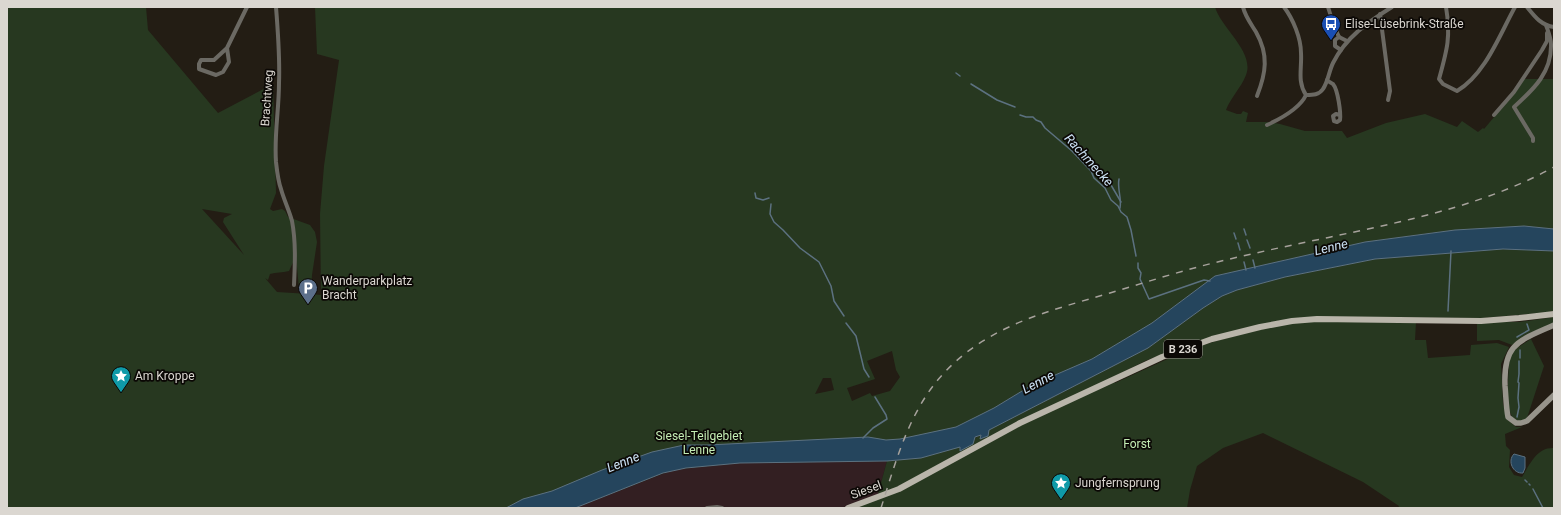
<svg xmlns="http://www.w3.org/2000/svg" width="1561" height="515" font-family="Roboto,sans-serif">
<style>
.industrial{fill:#331f22}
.green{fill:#273820;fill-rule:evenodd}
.water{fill:#25455d;stroke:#5c7180}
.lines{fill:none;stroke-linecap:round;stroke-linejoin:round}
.stream{stroke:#5c7180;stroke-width:1.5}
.street{stroke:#6b6963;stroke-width:4}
.secondary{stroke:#97948b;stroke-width:5.5}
.primary{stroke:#b9b5aa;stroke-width:6}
.rail{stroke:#a7a29c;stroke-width:1.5;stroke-dasharray:7 7;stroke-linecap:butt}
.labels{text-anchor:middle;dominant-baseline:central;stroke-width:3.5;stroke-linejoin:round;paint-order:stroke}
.shield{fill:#0b0805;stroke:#9d9994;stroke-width:1}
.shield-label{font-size:11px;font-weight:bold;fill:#dbd7d1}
.poi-label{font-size:12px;fill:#dbd7d1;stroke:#0b0805;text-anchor:start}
.street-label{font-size:12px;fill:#dbd7d1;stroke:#0b0805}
.park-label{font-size:12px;fill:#c4edb4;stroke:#0b0805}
.water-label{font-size:13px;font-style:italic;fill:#cce2f5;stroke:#0b0805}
</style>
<rect width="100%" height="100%" fill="#231d14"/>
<polygon class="industrial" points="887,461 878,494 843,508 575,508 673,470 740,463"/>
<g class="green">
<path d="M7,7h139l2,23 70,83 55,-29 3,109 -6,16 3,2 9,-2 3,2 3,6 22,8 5,7 2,10 -5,33 -1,19 10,1 -1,-81 4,-48 15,-106 -22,-6 -2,-47h900c6,21 40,45 31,68 -5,13 -15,22 -20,35l11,4h4l2,-3 5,2 -2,9h22l12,2 25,7h37l5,7 39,-15 39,-9 32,13 5,-6 16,11 5,-4 1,1 22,-26 17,-24h31v150l-30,-3 -69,4 -32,4 -58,8 -150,34 -63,47 -60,36 -60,26 -38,23 -38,19 -12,3 -50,30 27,-2 40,-12 -1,4 13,-6 2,-6 6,-3v4l6,-3 2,-6 159,-82 55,-40 19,-12 15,-6 48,-13 90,-18 128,-10 51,2v60l-12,2 -60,5 -165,-1 -136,30 -36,14 -34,17 4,5 70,-32 28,-9 47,-13 32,-6 24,-2 100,1 -1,18h11l2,18 42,-3 1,-10 26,-2 12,4 -8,17 1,18 1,22 5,16 8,7h6l-17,7 1,12 4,4 -1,17 5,8 8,2c8,-13 15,-30 32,-29v60h-156l1,-2 -36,-24 -100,-49 -40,15 -26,18 -7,24 -3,18h-338l29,-14 9,-33 -152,2 -44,4 -26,5 -91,36h-567zM202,209l30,5 -8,4 -1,4 21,33zM296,256l3,33 10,5 -32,-2 -12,-14 3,2 2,-6c6,-2 12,-1 19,-3zM892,351l4,19 4,7 -10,14 -18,5 -2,-3 -18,8 -5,-13 28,-9 -8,-18zM823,378h8l3,12 -19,4z"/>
<polygon points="1554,317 1554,323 1526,335 1512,345 1499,340 1477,341 1477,322 1520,322"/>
<polygon points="1531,339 1544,366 1528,415 1525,421 1520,423 1512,417 1507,404 1509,360 1514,350"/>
</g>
<g class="water">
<polygon points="1524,226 1554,229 1554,251 1503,249 1375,259 1285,277 1237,290 1222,296 1203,308 1148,348 989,430 988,436 980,439 981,435 975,437 973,444 960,451 960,447 921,458 887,461 740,463 686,468 663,473 575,508 506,508 523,499 552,491 602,470 652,452 684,445 708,445 868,437 886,440 900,439 956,427 994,408 1032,385 1092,359 1152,323 1215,276 1365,242 1455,230"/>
<path d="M1514,454l11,3v11l-2,5c-10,1 -16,-12 -9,-19z"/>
</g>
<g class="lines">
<g class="stream">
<polyline points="956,73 960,76"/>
<polyline points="971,84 997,100 1015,107"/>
<polyline points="1020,115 1026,117 1033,117 1036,120 1041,122 1045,128 1072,151 1091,171 1094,178 1105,188 1111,200 1118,206 1121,212 1127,217 1131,230 1136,256"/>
<path d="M1119,179c-2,10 3,19 1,29"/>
<polyline points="1111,185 1121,202"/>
<polyline points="755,193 756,198 763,200 769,198"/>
<polyline points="771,204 770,214 774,222 783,230 800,248 819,262 831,286 834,301 844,316"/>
<polyline points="1244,229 1246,235"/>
<polyline points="1234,233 1236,239"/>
<polyline points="1247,240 1250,248"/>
<polyline points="1238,243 1240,250"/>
<polyline points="1253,260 1255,268"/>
<polyline points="1244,262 1246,270"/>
<polyline points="1138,263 1138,268 1141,273 1140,279 1149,299 1204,280 1210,281"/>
<polyline points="1448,311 1451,251"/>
<polyline points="846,323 856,336 864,369 869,377"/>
<polyline points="1517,337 1529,330 1527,324"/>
<polyline points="1520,358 1520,350"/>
<polyline points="1517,417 1519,407 1518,398 1519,383 1518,382 1519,374 1519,361"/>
<polyline points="863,438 873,428 887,419 886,415 875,397"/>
<polyline points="1525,480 1527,482"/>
<polyline points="1529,484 1530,485"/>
<polyline points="1533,489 1543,508"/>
</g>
<g class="street">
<path d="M276,7c2,25 4,51 3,76 0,27 -5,52 -3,79 1,9 2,19 5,27 3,11 8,21 11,32 4,21 3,43 2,64"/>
<path d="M1243,7c2,9 8,17 13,25 13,23 10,41 1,64"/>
<path d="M1284,7c9,12 17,31 17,46 1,16 -4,28 5,42"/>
<polyline points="1328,7 1334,26 1339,37"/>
<path d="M1446,7c5,30 1,43 -7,72l4,5 14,7c28,-16 43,-57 58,-84"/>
<path d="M1527,7c8,10 14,18 27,20"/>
<polyline points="1380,14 1390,91 1388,100"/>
<polyline points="227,48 229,62 223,72 216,75 199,69 199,64 201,60 214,60 227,48 247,7"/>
<polyline points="1341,50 1335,46 1335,40 1339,37 1347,41"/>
<path d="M1327,80c0,1 5,3 6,4 5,6 8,29 7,36l-3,2 -3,-1 -1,-5 3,-2 4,1"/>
<path d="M1306,95c7,0 13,0 17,-6 5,-7 6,-18 10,-26 13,-26 35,-41 59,-56"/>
<polyline points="1494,115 1514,92 1542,50 1547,41 1547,33"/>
<path d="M1267,125c13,-6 33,-17 39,-30"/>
<path d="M1533,141v-3l-19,-31c20,-18 38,-35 37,-63 0,-6 -3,-13 -5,-19"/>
<polyline points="707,508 717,507 722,508"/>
</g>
<path class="secondary" d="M1554,325c-35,16 -51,18 -49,61 1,10 1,21 3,31l8,6h5l6,-2 27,-26"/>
<polyline class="primary" points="848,508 899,489 1020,423 1162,357 1212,339 1260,327 1292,321 1317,319 1481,321 1519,318 1554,314"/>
<path class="rail" d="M881,508c15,-47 28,-97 62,-134 45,-49 106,-63 167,-81 40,-12 80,-25 120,-34 46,-11 92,-20 138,-30 64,-14 128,-30 186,-62"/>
</g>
<defs>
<g id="bus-pin" transform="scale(1)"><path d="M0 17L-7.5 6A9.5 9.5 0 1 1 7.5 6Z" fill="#1a4fb4" stroke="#0b0805"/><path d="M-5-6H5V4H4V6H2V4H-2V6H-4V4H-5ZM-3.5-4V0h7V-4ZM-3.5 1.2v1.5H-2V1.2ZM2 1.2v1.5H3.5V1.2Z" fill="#fff"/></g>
<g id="parking-pin" transform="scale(1)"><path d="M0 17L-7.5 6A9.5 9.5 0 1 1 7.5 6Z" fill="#5c6f8a" stroke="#0b0805"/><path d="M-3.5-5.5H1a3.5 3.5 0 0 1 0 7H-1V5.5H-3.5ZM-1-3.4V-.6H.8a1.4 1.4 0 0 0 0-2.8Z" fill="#fff"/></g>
<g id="sight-pin" transform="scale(1)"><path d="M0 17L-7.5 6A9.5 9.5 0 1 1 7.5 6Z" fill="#0f9aa8" stroke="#0b0805"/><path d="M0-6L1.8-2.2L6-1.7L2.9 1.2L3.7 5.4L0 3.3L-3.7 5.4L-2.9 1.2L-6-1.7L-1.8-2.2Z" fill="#fff"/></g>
</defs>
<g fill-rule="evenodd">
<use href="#bus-pin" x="1331" y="24"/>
<use href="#parking-pin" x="308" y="288"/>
<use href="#sight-pin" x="121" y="376"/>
<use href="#sight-pin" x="1061" y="483"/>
</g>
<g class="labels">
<rect class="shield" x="1164" y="340" width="38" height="18" rx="3"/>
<g class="shield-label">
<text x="1183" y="349">B 236</text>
</g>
<g class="poi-label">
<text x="1345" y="24">Elise-Lüsebrink-Straße</text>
<text x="322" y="281">Wanderparkplatz<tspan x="322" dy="14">Bracht</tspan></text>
<text x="135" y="376">Am Kroppe</text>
<text x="1075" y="483">Jungfernsprung</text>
</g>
<g class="street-label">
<text transform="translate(267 98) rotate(-86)">Brachtweg</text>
<text transform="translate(866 490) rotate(-20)">Siesel</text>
</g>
<g class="park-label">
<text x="699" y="436">Siesel-Teilgebiet<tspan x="699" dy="14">Lenne</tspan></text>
<text x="1137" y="444">Forst</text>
</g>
<g class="water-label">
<text transform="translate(1089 160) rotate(48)">Rachmecke</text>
<text transform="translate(1331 247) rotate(-13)">Lenne</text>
<text transform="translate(1038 382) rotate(-28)">Lenne</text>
<text transform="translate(623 462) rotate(-22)">Lenne</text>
</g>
</g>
<rect width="1561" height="515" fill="none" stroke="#dbd7d1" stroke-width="16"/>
</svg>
